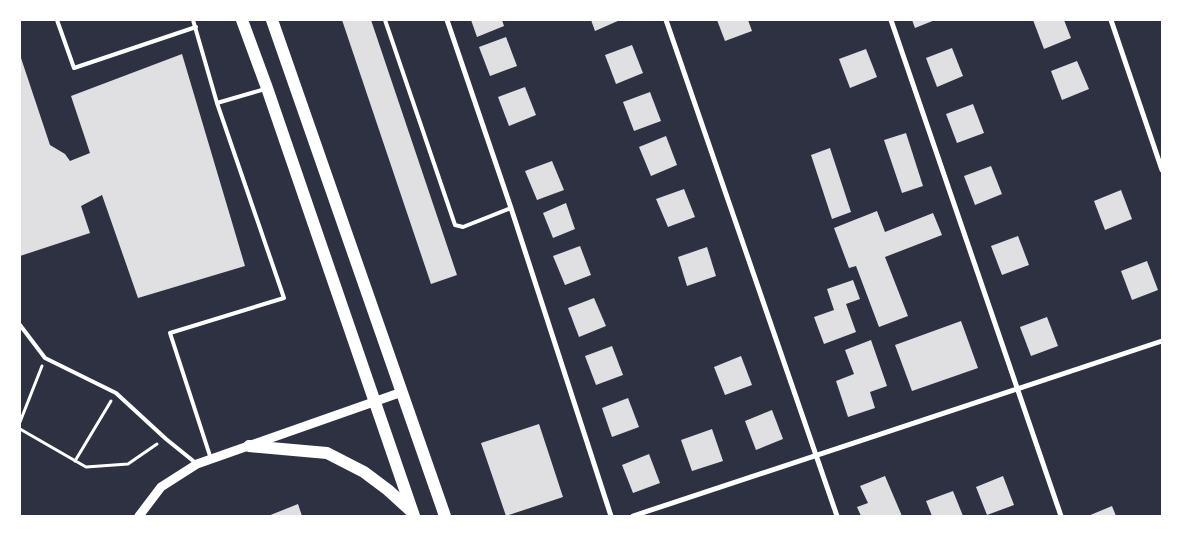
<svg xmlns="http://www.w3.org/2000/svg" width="1182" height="536" font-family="'Noto Sans',sans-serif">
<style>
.building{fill:#e0e0e3}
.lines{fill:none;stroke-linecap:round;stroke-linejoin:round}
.path{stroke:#fff;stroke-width:3}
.service{stroke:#fff;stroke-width:4}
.minor{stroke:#fff;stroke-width:5}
.tertiary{stroke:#fff;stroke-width:9}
.primary{stroke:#fff;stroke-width:12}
</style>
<rect width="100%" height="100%" fill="#2d3142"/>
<g class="building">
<polygon points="342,20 371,20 457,275 431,284"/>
<polygon points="471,20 502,20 504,26 477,37"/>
<polygon points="591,20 620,20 595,31"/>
<polygon points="717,20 748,20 752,31 725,41"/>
<polygon points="912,20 935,20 915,28"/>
<polygon points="1033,20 1064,20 1071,38 1044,49"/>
<polygon points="506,37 517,66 490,76 479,47"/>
<polygon points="632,45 643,73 616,84 605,55"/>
<polygon points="952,48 963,76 937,87 926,58"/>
<polygon points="866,49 877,77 850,88 839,59"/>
<polygon points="182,54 245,266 138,298 102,195 81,206 90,233 20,256 20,55 50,145 65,154 70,161 90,153 71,96"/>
<polygon points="1077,61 1089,89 1062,100 1051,71"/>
<polygon points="525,87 536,115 509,126 498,97"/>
<polygon points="650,92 661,121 634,131 623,102"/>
<polygon points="973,104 984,133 957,143 946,114"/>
<polygon points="906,133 923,186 902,193 884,140"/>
<polygon points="666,136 677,165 651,176 639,147"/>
<polygon points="830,148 851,212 832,219 811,155"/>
<polygon points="552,161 564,190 537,200 525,171"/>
<polygon points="991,166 1002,194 975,205 964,176"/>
<polygon points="684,189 695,217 668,227 656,199"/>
<polygon points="1121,190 1132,219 1105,230 1094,201"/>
<polygon points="566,203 575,229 553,238 543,213"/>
<polygon points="877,211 885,232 933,213 942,235 885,257 908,316 879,327 856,266 849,268 834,228"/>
<polygon points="1018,236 1029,265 1002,275 991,246"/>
<polygon points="580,246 591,275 565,285 553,256"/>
<polygon points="707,247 716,276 687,286 678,257"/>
<polygon points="1147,261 1158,290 1132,300 1121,271"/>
<polygon points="853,280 860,299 846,304 856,332 824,344 814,317 834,310 827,289"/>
<polygon points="594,298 606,326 579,337 568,308"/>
<polygon points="1047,317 1058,346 1031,356 1020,327"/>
<polygon points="961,321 978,368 912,391 895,345"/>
<polygon points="871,340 887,386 870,392 875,408 848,417 836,381 854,374 845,350"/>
<polygon points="612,346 623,375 596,385 585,356"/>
<polygon points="741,356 752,385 725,395 714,367"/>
<polygon points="628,398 639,427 612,437 602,408"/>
<polygon points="772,410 783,439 756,450 745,421"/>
<polygon points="539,424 563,497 506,516 481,443"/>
<polygon points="712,429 723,461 692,471 681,440"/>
<polygon points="649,454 660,483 633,493 622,465"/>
<polygon points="885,476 902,516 861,516 857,507 868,503 860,486"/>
<polygon points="1003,476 1014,505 987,515 976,487"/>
<polygon points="953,491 963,516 932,516 926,501"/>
<polygon points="298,504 302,516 268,516"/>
<polygon points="1112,506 1116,516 1088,516"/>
</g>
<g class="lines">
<g class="path">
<polyline points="20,422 42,366"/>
<polyline points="20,429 86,467 128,464 157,444"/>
<polyline points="75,461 111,401"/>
</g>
<g class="service">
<polyline points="57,20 74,68 196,27"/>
<polyline points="193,20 217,103 265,89"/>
<polyline points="385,20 455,225 463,227 511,208"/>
<polyline points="20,325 45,358 116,393 166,439 197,464"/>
<polyline points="211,459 170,333 284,298 217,103"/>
</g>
<g class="minor">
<polyline points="447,20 511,208 611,516"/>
<polyline points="666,20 837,516"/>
<polyline points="891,20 1061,516"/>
<polyline points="1111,20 1162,170"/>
<polyline points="633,516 1162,341"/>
</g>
<polyline class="tertiary" points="139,516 161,487 197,464 402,392"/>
<g class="primary">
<polyline points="242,20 267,88 414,516"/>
<polyline points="272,20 445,516"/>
<polyline points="249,446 327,453 364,472 388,490 410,510"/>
</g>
</g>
<rect width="1182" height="536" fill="none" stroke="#ffffff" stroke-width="42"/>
</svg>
